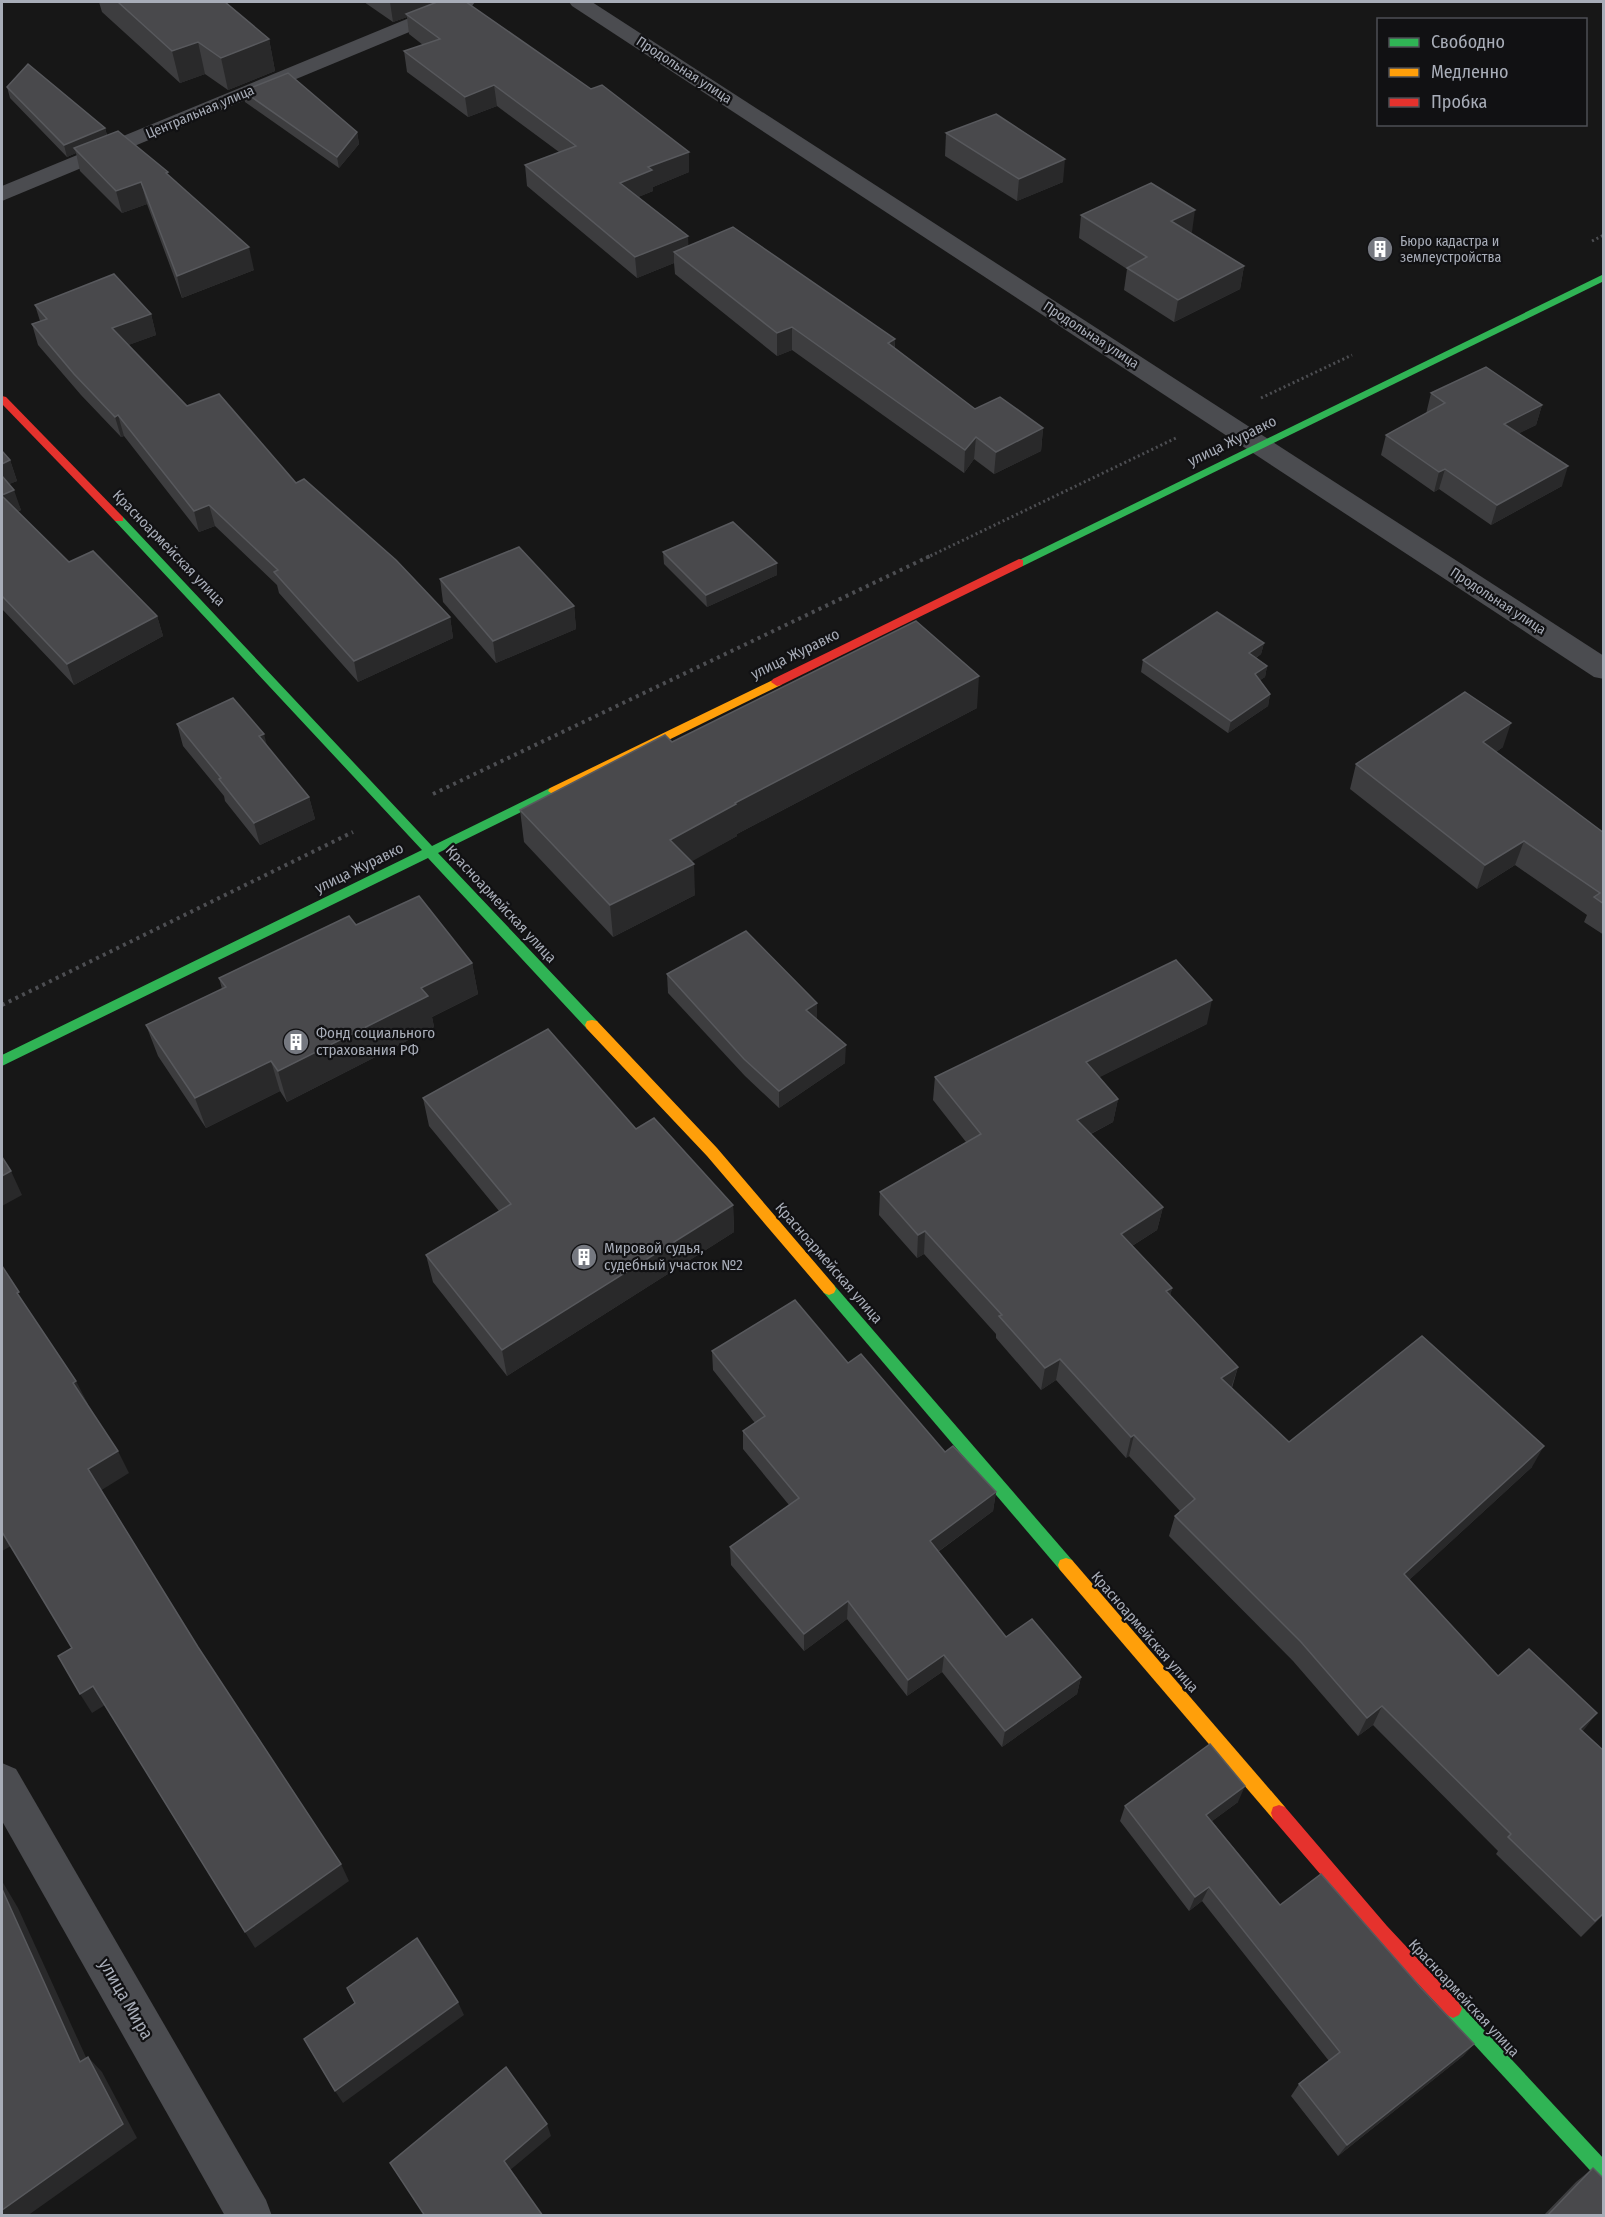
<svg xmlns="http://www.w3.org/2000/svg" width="1605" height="2217" font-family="'Fira Sans Condensed',sans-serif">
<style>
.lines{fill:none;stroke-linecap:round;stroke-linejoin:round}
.path-far1{stroke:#4d4e52;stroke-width:3;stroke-dasharray:2 3;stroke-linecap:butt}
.path{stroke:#4d4e52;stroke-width:4;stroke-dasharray:3 4.5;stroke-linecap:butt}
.street{fill:#4b4c50;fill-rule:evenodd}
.fast{fill:#30b455;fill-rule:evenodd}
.slow{fill:#ff9f0a;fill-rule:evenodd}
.jam{fill:#e5322d;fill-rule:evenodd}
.wall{fill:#3d3d3f}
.shaded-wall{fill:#29292a}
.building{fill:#49494c;stroke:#58595d;stroke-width:1.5}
.labels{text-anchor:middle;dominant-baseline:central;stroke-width:4.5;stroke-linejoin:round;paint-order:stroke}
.far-street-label{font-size:14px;fill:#a8adb8;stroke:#111113}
.far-poi-label{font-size:14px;fill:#a8adb8;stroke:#111113;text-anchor:start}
.street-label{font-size:15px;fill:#a8adb8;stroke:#111113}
.poi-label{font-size:15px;fill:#a8adb8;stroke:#111113;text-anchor:start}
.near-street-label{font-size:18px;fill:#a8adb8;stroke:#111113}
</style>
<rect width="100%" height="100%" fill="#171717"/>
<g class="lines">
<g class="path-far1">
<polyline points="1592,241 1604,235"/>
<polyline points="1261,398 1352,355"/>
<polyline points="926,558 1176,438"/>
</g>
<g class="path">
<polyline points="433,794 930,556"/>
<polyline points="2,1005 353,832"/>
</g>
<g class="street">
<polygon points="448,2 475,2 472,6 2,201 2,186"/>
<polygon points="569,2 592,2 1604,656 1604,679 1594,677 572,6"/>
<polygon points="2,1763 16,1769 266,2200 272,2216 225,2216 2,1821"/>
</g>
<g class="fast">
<polygon points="1604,274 1604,281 1023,566 1015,566 1013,563"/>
<polygon points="119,516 123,517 432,846 550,788 558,788 560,791 558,794 438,853 597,1021 599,1025 597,1029 587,1029 428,858 2,1066 2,1055 422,850 115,521 115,517"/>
<polygon points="829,1283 834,1285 1072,1560 1074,1565 1072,1570 1066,1572 1060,1570 824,1293 822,1289 824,1285"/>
<polygon points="1453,2000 1459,2003 1604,2159 1604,2182 1598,2179 1447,2015 1444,2009 1447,2003"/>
</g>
<g class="slow">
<polygon points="777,678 783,682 781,685 558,794 554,795 548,791 550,788"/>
<polygon points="592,1020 597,1021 717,1148 834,1285 836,1289 834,1293 829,1295 824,1293 707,1156 587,1029 585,1025 587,1021"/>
<polygon points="1066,1558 1072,1560 1285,1807 1287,1813 1285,1819 1279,1821 1273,1819 1060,1570 1058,1565 1060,1560"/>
</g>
<g class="jam">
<polygon points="2,396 6,397 123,517 123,521 115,521 2,404"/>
<polygon points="1019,559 1023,560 1023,566 781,685 777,686 771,682 773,679"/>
<polygon points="1279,1805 1285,1807 1387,1926 1459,2003 1462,2009 1459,2015 1453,2018 1447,2015 1375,1938 1273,1819 1271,1813 1273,1807"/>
</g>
</g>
<g class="wall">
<polygon points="99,2 225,2 269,39 275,71 228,90 205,74 180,83 102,12"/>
<polygon points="364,2 466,2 591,89 689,152 689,172 653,187 653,191 638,197 688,236 688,246 895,339 895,348 975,409 1043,428 1041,451 994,474 974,459 964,473 792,350 777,356 675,274 674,263 637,278 527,186 525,165 559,152 497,106 468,117 407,72 404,51 423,45 409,34 407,17 393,22"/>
<polygon points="7,87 105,128 107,135 169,176 254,270 182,298 147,204 122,213 80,171 76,153 67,157 10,98"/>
<polygon points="243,91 357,132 359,144 339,168 245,102"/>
<polygon points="946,133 1063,182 1017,201 945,156"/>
<polygon points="1081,215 1192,232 1190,233 1244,266 1240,289 1174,322 1124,290 1127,269 1079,238"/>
<polygon points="35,305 151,314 156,335 128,345 187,406 296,483 450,617 453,638 358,682 279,593 277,585 215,526 199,532 124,436 121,437 81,395 38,345 32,324 40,321"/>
<polygon points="1431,393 1542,405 1536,425 1519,433 1562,486 1491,525 1439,489 1434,492 1381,455 1386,435 1426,414"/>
<polygon points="2,451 10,460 17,481 9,484 21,510 17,512 69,562 157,616 163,636 74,685 2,609"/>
<polygon points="663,552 777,575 707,607 664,564"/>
<polygon points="440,579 574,606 576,629 496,663 443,602"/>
<polygon points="1264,643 1261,654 1256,658 1267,666 1265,677 1260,680 1270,694 1268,706 1228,733 1141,672 1143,660"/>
<polygon points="977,708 737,834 737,836 691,861 695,895 613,937 524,842 520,810 672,742"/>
<polygon points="177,724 267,746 309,797 315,819 260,845 225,801 224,796 183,746"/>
<polygon points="1503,747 1496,752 1604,833 1604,935 1584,922 1587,915 1515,865 1477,889 1350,789 1356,764"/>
<polygon points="356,925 472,963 478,994 432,1017 434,1027 287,1102 280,1091 206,1128 158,1056 146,1025 222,989 219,978"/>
<polygon points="667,974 817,1019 845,1063 779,1108 745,1076 668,993"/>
<polygon points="1207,1024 1099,1077 1118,1099 1113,1122 1091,1134 1163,1207 1157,1230 1132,1246 1172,1288 1170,1296 1238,1367 1232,1388 1289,1442 1532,1467 1409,1580 1498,1676 1583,1732 1604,1914 1581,1937 1496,1854 1498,1851 1373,1725 1358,1736 1293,1661 1169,1536 1175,1516 1180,1511 1129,1456 1126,1458 1056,1380 1041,1390 996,1338 996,1334 924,1254 917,1258 879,1215 880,1192 966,1142 933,1100 935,1077"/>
<polygon points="423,1098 636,1129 733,1205 734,1232 507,1376 433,1282 426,1255 499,1211 429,1126"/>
<polygon points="712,1351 848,1363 945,1452 996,1492 993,1511 938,1552 1006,1637 1081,1677 1077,1694 1002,1747 942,1672 907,1696 847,1619 804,1651 731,1565 730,1547 789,1505 743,1449 743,1431 755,1423 713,1370"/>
<polygon points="1238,1802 1212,1821 1280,1905 1421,1988 1474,2044 1463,2056 1338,2156 1291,2096 1299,2084 1329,2061 1202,1901 1189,1911 1120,1821 1125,1806"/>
<polygon points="1593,2168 1604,2216 1543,2216 1576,2182"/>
</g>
<g class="shaded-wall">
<polygon points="390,2 443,2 406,14 407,17 393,22"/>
<polygon points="269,39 275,71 228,90 221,58"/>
<polygon points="198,42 205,74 180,83 172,51"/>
<polygon points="494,85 497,106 468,117 465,97"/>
<polygon points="105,128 108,140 74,148 76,153 67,157 64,145"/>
<polygon points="357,132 359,144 339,168 337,157"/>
<polygon points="689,152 689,172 653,187 653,191 621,204 620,183 648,167"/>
<polygon points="1065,159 1063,182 1017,201 1019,179"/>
<polygon points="141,182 147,204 122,213 116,191"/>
<polygon points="1195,210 1192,232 1168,244 1171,221"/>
<polygon points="688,236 689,256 674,252 674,263 637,278 635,257"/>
<polygon points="249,247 254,270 182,298 177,276"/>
<polygon points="1244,266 1240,289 1174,322 1178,300"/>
<polygon points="151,314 156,335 118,349 112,328"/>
<polygon points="792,327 792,350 777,356 777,333"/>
<polygon points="895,339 894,362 888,343"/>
<polygon points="1542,405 1536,425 1498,444 1504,424"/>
<polygon points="118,415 124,436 121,437 115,417"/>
<polygon points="1043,428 1041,451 994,474 996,452"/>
<polygon points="976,437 974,459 964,473 965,450"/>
<polygon points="10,460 17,481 2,487 2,464"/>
<polygon points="1568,466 1562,486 1491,525 1497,505"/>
<polygon points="1445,469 1439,489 1434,492 1439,472"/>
<polygon points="14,490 21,510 8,516 2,498 2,495"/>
<polygon points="209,505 215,526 199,532 194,511"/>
<polygon points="777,563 777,575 707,607 706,595"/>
<polygon points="574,606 576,629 496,663 493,641"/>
<polygon points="157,616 163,636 74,685 67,664"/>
<polygon points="450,617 453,638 358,682 354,661"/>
<polygon points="1264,643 1261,654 1246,665 1249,653"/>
<polygon points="1267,666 1265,677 1253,685 1255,674"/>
<polygon points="979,676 977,708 737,834 737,836 673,872 670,840 735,803"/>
<polygon points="1270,694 1268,706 1228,733 1231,721"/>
<polygon points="1511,723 1503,747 1475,767 1483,742"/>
<polygon points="264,734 270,757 259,736"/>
<polygon points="309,797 315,819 260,845 254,823"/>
<polygon points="1524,841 1515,865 1477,889 1485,865"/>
<polygon points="694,864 695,895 613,937 610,905"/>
<polygon points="472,963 478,994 432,1017 434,1027 287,1102 278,1071 421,988"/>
<polygon points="1212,1000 1207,1024 1082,1086 1086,1062"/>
<polygon points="817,1003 817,1021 806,1010"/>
<polygon points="846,1045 845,1063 779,1108 779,1091"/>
<polygon points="271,1061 280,1091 206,1128 195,1098"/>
<polygon points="1118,1099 1113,1122 1073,1143 1077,1120"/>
<polygon points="11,1171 22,1195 2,1206 2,1176"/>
<polygon points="733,1205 734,1232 507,1376 502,1350"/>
<polygon points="1163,1207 1157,1230 1116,1256 1121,1234"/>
<polygon points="925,1231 924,1254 917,1258 918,1235"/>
<polygon points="1172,1288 1167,1310 1166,1291"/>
<polygon points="1060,1359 1056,1380 1041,1390 1045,1368"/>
<polygon points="1238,1367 1231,1388 1221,1378"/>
<polygon points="76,1381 88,1404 85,1405 73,1383"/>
<polygon points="1134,1435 1129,1456 1126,1458 1131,1437"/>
<polygon points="1544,1446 1532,1467 1394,1594 1404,1574"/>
<polygon points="118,1451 129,1473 100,1491 88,1469"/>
<polygon points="996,1492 993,1511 928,1559 930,1541"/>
<polygon points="2,1531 11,1546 2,1551"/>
<polygon points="848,1601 847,1619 804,1651 804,1634"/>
<polygon points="944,1655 942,1672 907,1696 908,1680"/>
<polygon points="1081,1677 1077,1694 1002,1747 1005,1731"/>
<polygon points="93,1686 105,1705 92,1713 80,1694"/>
<polygon points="1382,1706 1373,1725 1358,1736 1367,1718"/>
<polygon points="1597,1713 1583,1731 1567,1747 1580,1729"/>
<polygon points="1245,1786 1238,1802 1200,1830 1206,1815"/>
<polygon points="341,1864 349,1881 255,1948 245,1932"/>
<polygon points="2,1881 18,1908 95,2077 80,2062 2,1889"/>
<polygon points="1209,1887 1202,1901 1189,1911 1195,1897"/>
<polygon points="458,2002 464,2015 343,2103 335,2091"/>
<polygon points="1474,2044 1463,2056 1338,2156 1347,2145"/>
<polygon points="88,2057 102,2072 137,2138 27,2216 2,2216 2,2210"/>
<polygon points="547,2124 551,2136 509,2171 504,2161"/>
</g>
<g class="building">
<polygon points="118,2 225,2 269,39 221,58 198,42 172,51"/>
<polygon points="437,2 466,2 591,89 602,85 689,152 648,167 652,170 620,183 688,236 635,257 525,165 576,146 494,85 465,97 404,51 440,39 406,14"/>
<polygon points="28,64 105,128 64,145 7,87"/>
<polygon points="288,73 357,132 337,157 243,91"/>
<polygon points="996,114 1065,159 1019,179 946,133"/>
<polygon points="118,131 168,172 166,173 249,247 177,276 141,182 116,191 74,148"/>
<polygon points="1151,183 1195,210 1171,221 1244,266 1178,300 1127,268 1147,257 1081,215"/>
<polygon points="733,227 895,339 888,343 975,409 1000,397 1043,428 996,452 976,437 965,450 792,327 777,333 674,252"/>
<polygon points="114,274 151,314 112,328 187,406 219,394 296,483 304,479 396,560 450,617 354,661 274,572 278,570 209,505 194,511 118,415 115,417 74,374 32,324 47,319 35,305"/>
<polygon points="1486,367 1542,405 1504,424 1568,466 1497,505 1445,469 1439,472 1386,435 1445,403 1431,393"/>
<polygon points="2,451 10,460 2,464"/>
<polygon points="2,476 14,490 2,495"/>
<polygon points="2,496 69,562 93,551 157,616 67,664 2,596"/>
<polygon points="733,522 777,563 706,595 663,552"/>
<polygon points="519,547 574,606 493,641 440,579"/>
<polygon points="1217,612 1264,643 1249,653 1267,666 1255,674 1270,694 1231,721 1143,660"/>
<polygon points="916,621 979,676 735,803 736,804 670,840 694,864 610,905 520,810 665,735 672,742"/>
<polygon points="1465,692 1511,723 1483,742 1604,833 1604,904 1594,897 1600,893 1524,841 1485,865 1356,764"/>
<polygon points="233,698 264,734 259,736 309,797 254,823 219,779 221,778 177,724"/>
<polygon points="419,896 472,963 421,988 428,996 278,1071 271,1061 195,1098 146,1025 226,987 219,978 349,916 356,925"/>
<polygon points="746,931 817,1003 806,1010 846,1045 779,1091 744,1059 667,974"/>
<polygon points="1176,960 1212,1000 1086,1062 1118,1099 1077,1120 1163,1207 1121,1234 1172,1288 1166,1291 1238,1367 1221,1378 1289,1442 1422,1336 1544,1446 1404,1574 1498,1676 1529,1649 1597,1713 1580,1729 1604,1751 1604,1913 1595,1921 1508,1837 1511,1834 1382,1706 1367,1718 1301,1642 1175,1516 1195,1499 1134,1435 1131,1437 1060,1359 1045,1368 999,1316 1002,1315 925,1231 918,1235 880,1192 981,1134 935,1077"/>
<polygon points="548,1029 636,1129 654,1118 733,1205 502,1350 426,1255 511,1204 423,1098"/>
<polygon points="2,1157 11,1171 2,1176"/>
<polygon points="2,1266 19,1292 17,1293 76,1381 73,1383 118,1451 88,1469 198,1647 341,1864 245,1932 93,1686 80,1694 58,1656 72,1648 2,1532"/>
<polygon points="795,1300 848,1363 861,1354 945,1452 953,1446 996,1492 930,1541 1006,1637 1032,1619 1081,1677 1005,1731 944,1655 908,1680 848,1601 804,1634 730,1547 799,1498 743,1431 765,1416 712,1351"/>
<polygon points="1210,1744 1245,1786 1206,1815 1280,1905 1321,1874 1421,1988 1474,2044 1347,2145 1299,2084 1340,2052 1209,1887 1195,1897 1125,1806"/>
<polygon points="2,1889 80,2062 88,2057 123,2124 2,2210"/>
<polygon points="417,1938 458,2002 335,2091 304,2039 355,2003 347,1988"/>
<polygon points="506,2067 547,2124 504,2161 543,2216 425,2216 390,2163"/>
<polygon points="1593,2168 1604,2179 1604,2216 1547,2216"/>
</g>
<defs>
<g id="building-disc" transform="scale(1.35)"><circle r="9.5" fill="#757880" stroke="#111113"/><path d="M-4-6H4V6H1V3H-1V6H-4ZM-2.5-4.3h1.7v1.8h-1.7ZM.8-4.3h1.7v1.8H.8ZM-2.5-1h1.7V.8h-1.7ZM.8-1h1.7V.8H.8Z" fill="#fff"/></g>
</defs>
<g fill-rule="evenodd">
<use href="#building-disc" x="1380" y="249"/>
<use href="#building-disc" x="296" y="1042"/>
<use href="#building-disc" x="584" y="1257"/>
</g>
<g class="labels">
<g class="far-street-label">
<text transform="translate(684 70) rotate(33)">Продольная улица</text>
<text transform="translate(200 112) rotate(-23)">Центральная улица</text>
<text transform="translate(1091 335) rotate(33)">Продольная улица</text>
<text transform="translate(1498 601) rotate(33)">Продольная улица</text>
</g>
<g class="far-poi-label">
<text x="1400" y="241">Бюро кадастра и<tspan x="1400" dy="16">землеустройства</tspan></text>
</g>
<g class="street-label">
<text transform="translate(1232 441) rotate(-26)">улица Журавко</text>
<text transform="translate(169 548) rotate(46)">Красноармейская улица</text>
<text transform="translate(795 654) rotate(-26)">улица Журавко</text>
<text transform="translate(359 868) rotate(-26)">улица Журавко</text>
<text transform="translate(501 904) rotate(47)">Красноармейская улица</text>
<text transform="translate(829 1263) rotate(49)">Красноармейская улица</text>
<text transform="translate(1145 1632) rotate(49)">Красноармейская улица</text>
<text transform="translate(1464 1998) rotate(47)">Красноармейская улица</text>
</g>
<g class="poi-label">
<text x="316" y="1033">Фонд социального<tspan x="316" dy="17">страхования РФ</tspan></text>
<text x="604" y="1248">Мировой судья,<tspan x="604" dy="17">судебный участок №2</tspan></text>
</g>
<g class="near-street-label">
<text transform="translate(126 1999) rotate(60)">улица Мира</text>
</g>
</g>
<rect width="1605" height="2217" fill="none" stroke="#a8adb8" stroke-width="6"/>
<rect x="1377" y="18" width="210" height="108" fill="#111113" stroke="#4d4f55" stroke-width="1.5"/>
<rect x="1389" y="38" width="30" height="9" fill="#30b455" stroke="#4d4f55" stroke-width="1.5"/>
<text x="1431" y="48" font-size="18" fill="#a8adb8">Свободно</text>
<rect x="1389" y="68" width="30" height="9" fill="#ff9f0a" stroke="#4d4f55" stroke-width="1.5"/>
<text x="1431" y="78" font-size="18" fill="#a8adb8">Медленно</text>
<rect x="1389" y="98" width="30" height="9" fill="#e5322d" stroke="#4d4f55" stroke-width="1.5"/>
<text x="1431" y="108" font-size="18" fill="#a8adb8">Пробка</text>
</svg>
